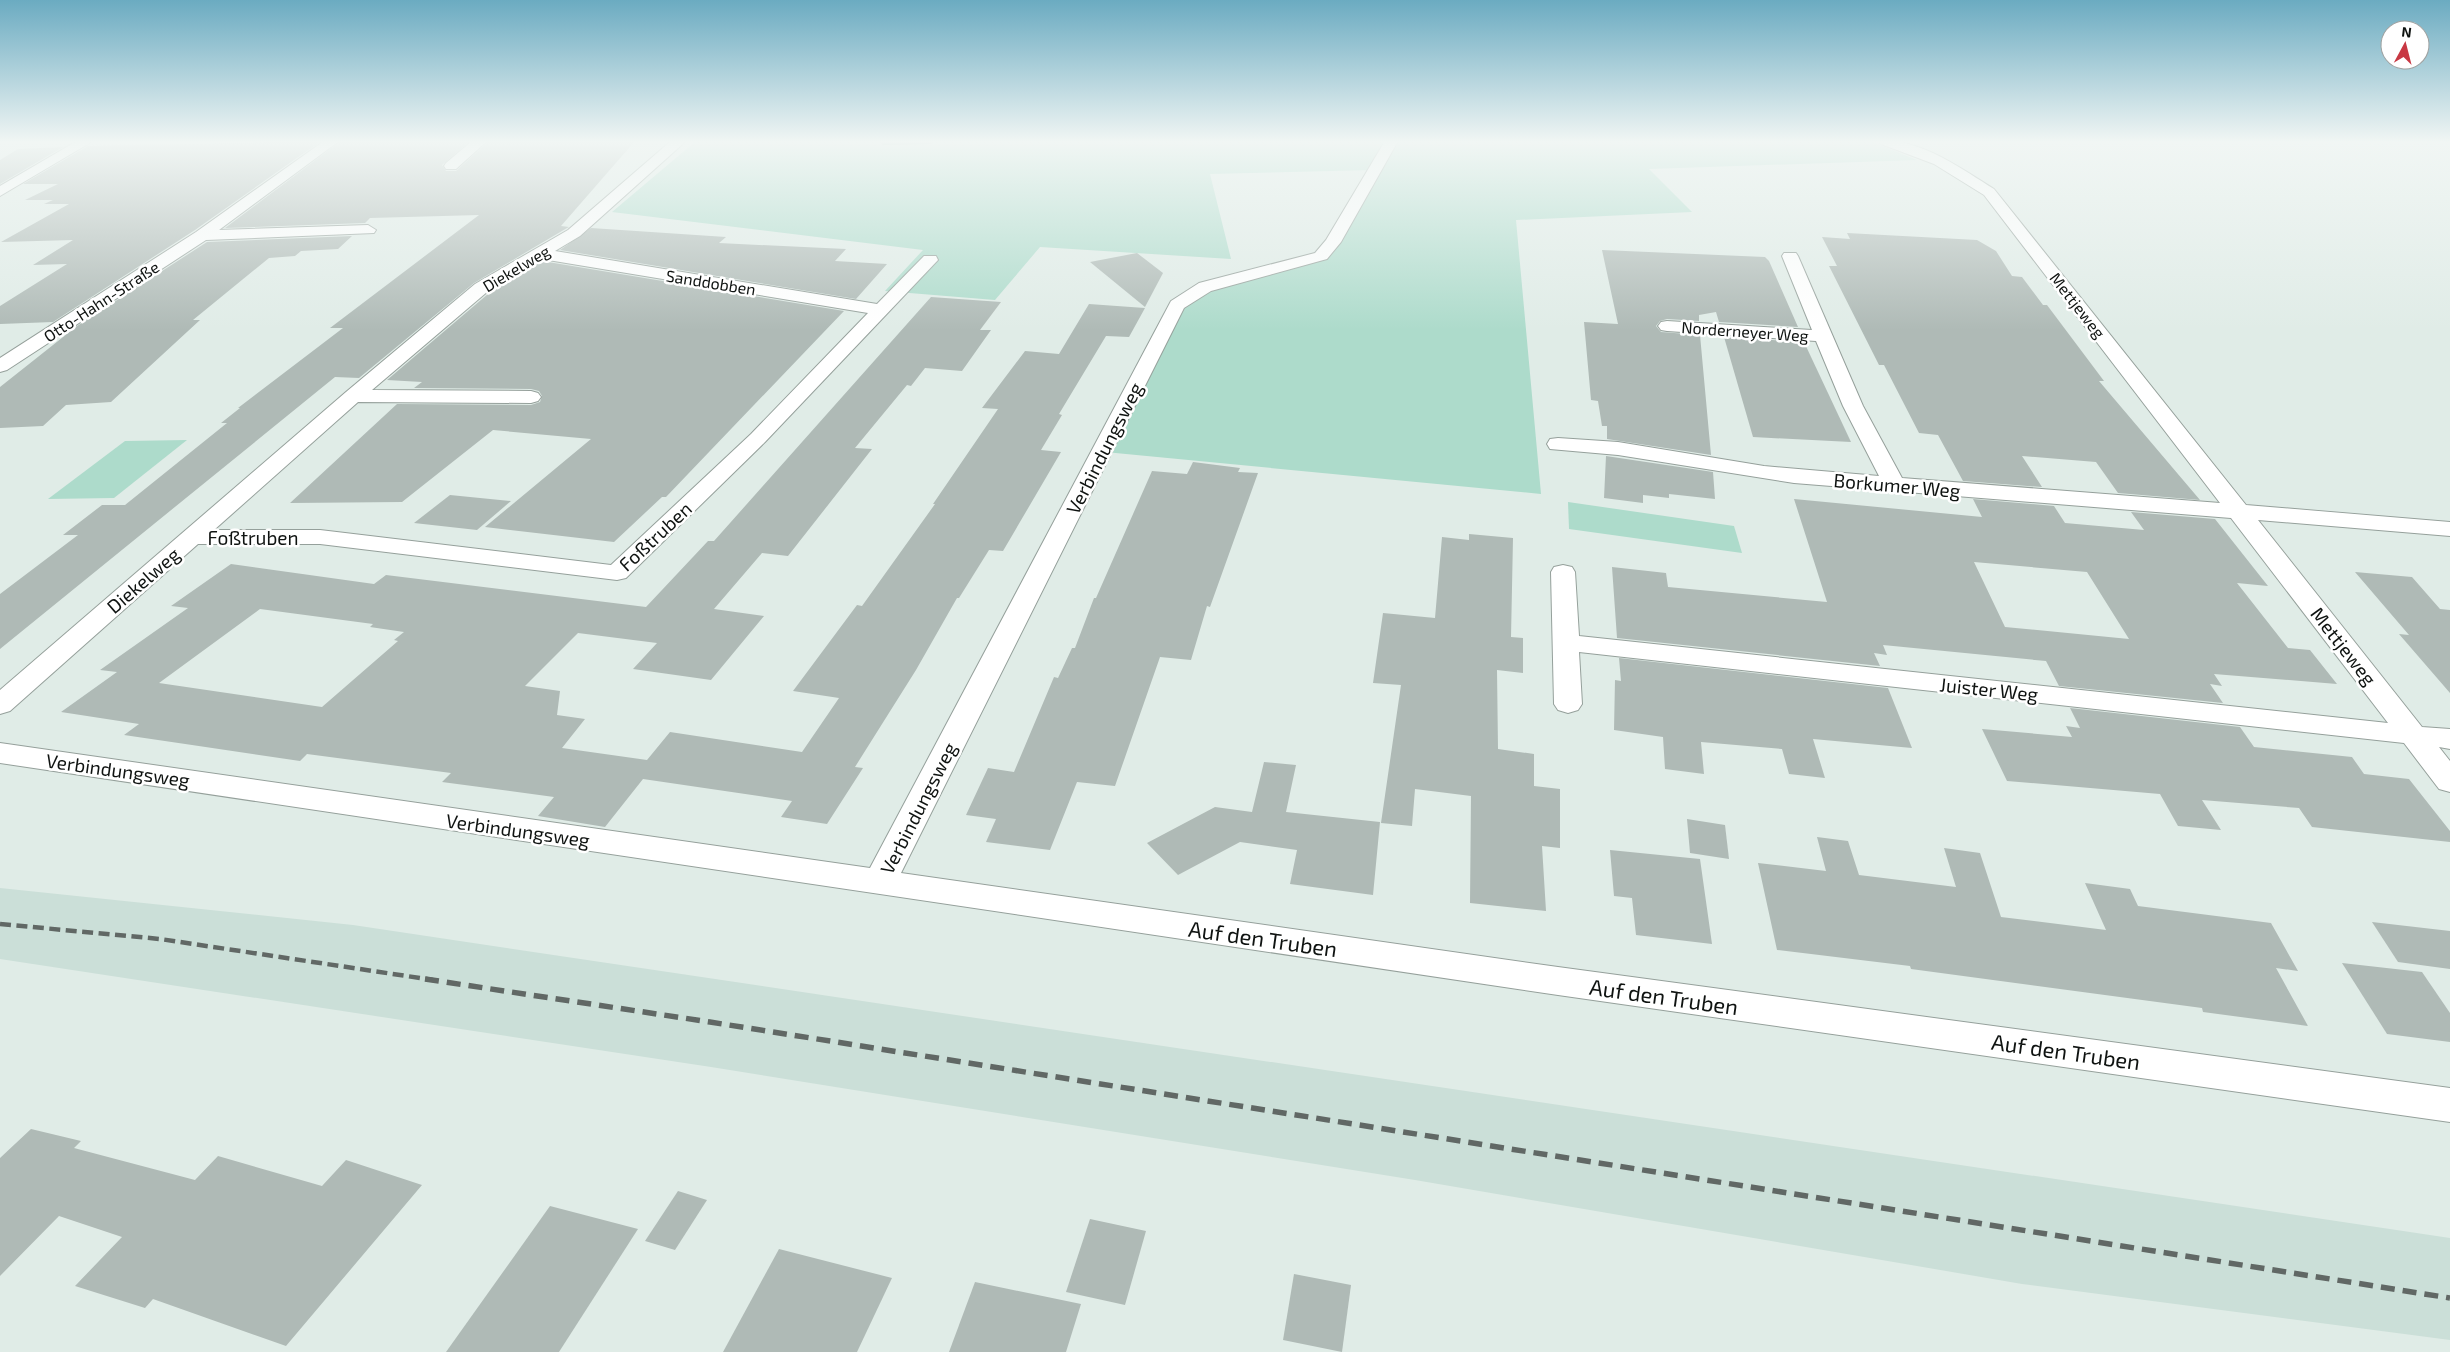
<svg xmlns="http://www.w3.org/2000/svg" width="2450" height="1352" font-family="'Exo 2',sans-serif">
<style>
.built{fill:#cbdfd8}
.green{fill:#addbcb}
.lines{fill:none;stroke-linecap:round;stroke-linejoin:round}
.stream{stroke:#3d7463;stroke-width:6}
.building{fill:#afbab6;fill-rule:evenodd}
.minor-casing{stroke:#95a09b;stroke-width:2}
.minor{fill:#fff;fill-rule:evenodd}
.rail-far1{stroke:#616865;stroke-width:4.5;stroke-dasharray:11 5.5;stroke-linecap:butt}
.rail{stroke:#616865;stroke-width:5.5;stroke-dasharray:14 8;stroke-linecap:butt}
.labels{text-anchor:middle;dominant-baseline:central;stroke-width:5;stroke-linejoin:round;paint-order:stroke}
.far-street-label{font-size:16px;fill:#0f1311;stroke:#fff}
.street-label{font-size:19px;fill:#0f1311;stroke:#fff}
.near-street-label{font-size:22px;fill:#0f1311;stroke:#fff}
</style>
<rect width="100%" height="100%" fill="#e0ece7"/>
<polygon class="built" points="0,888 353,925 2450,1238 2450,1340 2022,1284 1415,1180 711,1067 0,959"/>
<g class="green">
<polygon points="696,141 1870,141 1917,160 1649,169 1692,212 1516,220 1541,494 1105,452 1177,305 1205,287 1321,256 1373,170 1210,174 1231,259 1040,247 995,300 885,291 923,250 612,212"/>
<polygon points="187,440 114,498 48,499 125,441"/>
<polygon points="1568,502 1734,526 1742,553 1569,529"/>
</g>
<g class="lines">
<polyline class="stream" points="884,142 930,141"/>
</g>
<g class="building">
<polygon points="321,141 195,230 53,322 0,324 0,306 67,264 33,265 73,240 1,242 69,204 44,204 53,200 25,200 58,184 23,184 88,146"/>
<polygon points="341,141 470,141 442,165 446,171 456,171 489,141 635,141 561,226 569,227 567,228 474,283 359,378 335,377 0,649 0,594 78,535 63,535 102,505 125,505 227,423 221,423 240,408 238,408 343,328 330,328 479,215 370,218 365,223 225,228"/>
<polygon points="63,147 0,184 0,160 18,149"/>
<polygon points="591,228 726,237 719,243 846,249 835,261 887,264 856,299 560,250"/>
<polygon points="1847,233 1977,240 1996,251 2012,276 2022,277 2043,305 2047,305 2104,381 2099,381 2200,500 2118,493 2096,462 2022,456 2042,487 1963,481 1938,435 1919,433 1884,365 1879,365 1829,266 1837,266 1822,237 1850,239"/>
<polygon points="352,236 338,249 301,251 295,256 269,258 193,320 200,320 111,402 66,405 43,426 0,428 0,387 77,326 207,242"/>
<polygon points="1602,250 1765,257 1769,261 1798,327 1719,322 1716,312 1699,315 1699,321 1667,319 1660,321 1656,326 1661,332 1700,335 1711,455 1607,439 1607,426 1602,426 1598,401 1591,400 1584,322 1618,324"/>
<polygon points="1137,253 1163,273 1145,307 1090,262"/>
<polygon points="542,261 844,311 666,497 662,497 614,542 485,527 591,439 493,430 402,502 290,503 397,404 531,405 540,402 542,396 539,391 531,389 414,388 422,382 387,380 488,294"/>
<path d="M931,297l70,5 -21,28h11l-29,41 -37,-3 -14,18 -4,-1 -52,63 17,1 -84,107 -26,-3 -48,56 50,7 -53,64 -78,-11 24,-26 -79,-10 -53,53 35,5 -3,24 28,4 -23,29 85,12 23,-28 132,20 37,-54 -46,-7 64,-86 5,1 73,-102h-2l65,-95 -16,-1 43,-57 34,3 30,-50 56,4 -16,29 -23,-1 -47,78 3,1 -21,35 20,2 -58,99 -14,-1 -30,48h-2l-41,72 -61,97 8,1 -36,56 -46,-7 11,-16 -149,-22 -38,48 -67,-11 16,-19 -112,-15 9,-9 -144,-19 -7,7 -108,-16 -68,-10 15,-11 -78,-12 56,-40 -17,-2 88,-62 -17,-2 60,-42 143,20 12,-9 260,32 62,-66h6zM260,609l113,15 -3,3 34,5 -10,8 4,1 -76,66 -163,-24z"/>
<polygon points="1724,337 1804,342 1851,442 1753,437"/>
<polygon points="1606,456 1713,472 1715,499 1669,494 1669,498 1643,495 1643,503 1604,498"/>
<polygon points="1193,462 1240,468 1238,472 1258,473 1210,607 1207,606 1191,660 1160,657 1115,786 1077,782 1050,850 986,842 996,819 966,815 988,768 1014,772 1054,677 1058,678 1072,648 1075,648 1094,598 1096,598 1152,471 1187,474"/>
<polygon points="450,495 511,501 477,530 414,523"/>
<path d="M1794,499l188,18 -9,-18 81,7 11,17 79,7 -13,-18 84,7 53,67 -31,-3 51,65 22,2 27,34 -123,-10 8,12 -12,-2 13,19 -164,-17 -13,-25 -163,-16 4,10 -13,-2 6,13 -263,-28 -5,-71 54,6 2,14 159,15zM1974,562l113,10 42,67 -124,-12z"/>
<polygon points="1469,534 1513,538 1511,637 1523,638 1523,673 1497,670 1498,749 1534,754 1534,786 1560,789 1560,848 1542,846 1546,911 1470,903 1471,796 1415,789 1412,826 1381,823 1401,685 1373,683 1383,613 1435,618 1442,537 1469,540"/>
<polygon points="2355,572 2412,577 2440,609 2450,610 2450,693 2399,634 2409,635"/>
<polygon points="1619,658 1888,688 1912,748 1813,739 1825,778 1789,774 1782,749 1701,742 1704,774 1665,769 1663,737 1614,730 1615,680 1621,681"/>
<polygon points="2070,708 2240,727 2254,747 2352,757 2364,774 2409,779 2450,831 2450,842 2312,827 2299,808 2202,800 2221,830 2178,826 2160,794 2007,781 1982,729 2072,737 2066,726 2080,728"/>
<polygon points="1264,762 1296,765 1286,812 1380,822 1373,895 1290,884 1297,850 1240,842 1178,875 1147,843 1215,807 1252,812"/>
<polygon points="1687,819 1725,825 1729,859 1690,853"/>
<polygon points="1817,837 1848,841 1859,875 1956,887 1944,848 1980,853 2001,917 2106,930 2085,883 2130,889 2138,906 2271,923 2298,971 2276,968 2308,1026 2203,1012 2202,1008 1911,969 1910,966 1777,950 1758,863 1826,871"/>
<polygon points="1610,850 1700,859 1712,944 1636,935 1632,898 1614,896"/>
<polygon points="2372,922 2450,931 2450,969 2398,962"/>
<polygon points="2342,963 2422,972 2450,1013 2450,1042 2387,1034"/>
<polygon points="31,1129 81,1141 74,1148 195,1180 218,1156 322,1186 346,1160 422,1185 286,1346 153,1299 145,1308 75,1286 122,1237 59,1216 0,1276 0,1158"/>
<polygon points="678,1191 707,1200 675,1250 645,1241"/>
<polygon points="550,1206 638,1229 559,1352 446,1352"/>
<polygon points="1090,1219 1146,1231 1125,1305 1066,1292"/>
<polygon points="779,1249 892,1278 857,1352 723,1352"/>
<polygon points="1294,1274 1351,1285 1342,1352 1283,1340"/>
<polygon points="975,1282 1081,1304 1066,1352 949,1352"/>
</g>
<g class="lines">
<g class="minor-casing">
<g id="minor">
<polygon points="77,141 93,141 0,196 0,186"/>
<polygon points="324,141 339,141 219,230 368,225 376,230 374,233 206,240 7,370 0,372 0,358 196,232"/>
<polygon points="472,141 487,141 456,169 446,169 444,166 446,163"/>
<path d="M671,141h15l-106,95 -25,15 322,53 47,-48h12l2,4 -173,182 -139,136 -9,2 -297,-36h-122l-188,167 -10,3v-24l346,-298 129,-108 93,-54zM542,259l326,54 -117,121 -140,131 -291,-35h-106l144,-128 173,1 7,-2 3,-4 -3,-4 -7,-2 -159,-1 115,-98z"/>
<polygon points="1385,141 1398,141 1341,242 1327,259 1211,291 1184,308 901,873 1558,967 2450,1088 2450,1122 1558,995 0,763 0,743 870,868 1171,301 1199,283 1315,253 1326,240"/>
<path d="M1879,141c39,-4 83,28 115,48l252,316 204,17v14l-192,-16 164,207 28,2v20l-11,-2 11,14v31l-11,-3 -35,-46 -825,-91 3,52 -4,6 -10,3 -10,-3 -4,-6 -3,-132 3,-5 9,-2 9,2 3,5 4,64 809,87 -157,-205 -437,-35 -176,-28 -68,-6 -3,-5 3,-5 8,-1 60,4 146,24 115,10 -36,-70 -27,-65 -149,-10 -6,-1 -3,-4 3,-4 6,-1 145,9 -30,-74 2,-3h12l2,3 65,150 39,72 318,25 -236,-308 -50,-31 -53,-20z"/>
</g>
</g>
<use href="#minor" class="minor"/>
<polyline class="rail-far1" points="0,924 160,939 433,980"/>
<polyline class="rail" points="425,979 710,1022 2450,1298"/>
</g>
<linearGradient id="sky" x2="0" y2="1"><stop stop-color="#6babc1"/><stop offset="0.43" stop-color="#f1f6f4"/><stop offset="1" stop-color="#f1f6f4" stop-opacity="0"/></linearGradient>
<rect width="2450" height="330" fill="url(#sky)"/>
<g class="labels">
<g class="far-street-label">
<text transform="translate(516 268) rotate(-31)">Diekelweg</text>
<text transform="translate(711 282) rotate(9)">Sanddobben</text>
<text transform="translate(101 301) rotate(-33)">Otto-Hahn-Straße</text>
<text transform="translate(2078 305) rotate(52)">Mettjeweg</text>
<text transform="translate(1745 331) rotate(4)">Norderneyer Weg</text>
</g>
<g class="street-label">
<text transform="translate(1104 448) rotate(-63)">Verbindungsweg</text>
<text transform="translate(1897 485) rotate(5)">Borkumer Weg</text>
<text transform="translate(655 536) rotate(-43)">Foßtruben</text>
<text x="253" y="537">Foßtruben</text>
<text transform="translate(143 580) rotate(-41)">Diekelweg</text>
<text transform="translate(2344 646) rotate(52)">Mettjeweg</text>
<text transform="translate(1989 689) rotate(6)">Juister Weg</text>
<text transform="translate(118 770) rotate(8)">Verbindungsweg</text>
<text transform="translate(918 808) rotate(-63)">Verbindungsweg</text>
<text transform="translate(518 830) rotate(8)">Verbindungsweg</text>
</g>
<g class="near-street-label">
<text transform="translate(1263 938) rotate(8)">Auf den Truben</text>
<text transform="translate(1664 996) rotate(8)">Auf den Truben</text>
<text transform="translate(2066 1051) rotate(8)">Auf den Truben</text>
</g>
</g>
<g transform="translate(2405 45) rotate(7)"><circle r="24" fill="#ffffff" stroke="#9fa1a0"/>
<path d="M0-4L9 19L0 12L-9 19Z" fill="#c83843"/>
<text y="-8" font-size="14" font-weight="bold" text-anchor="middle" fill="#0f1311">N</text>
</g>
</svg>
